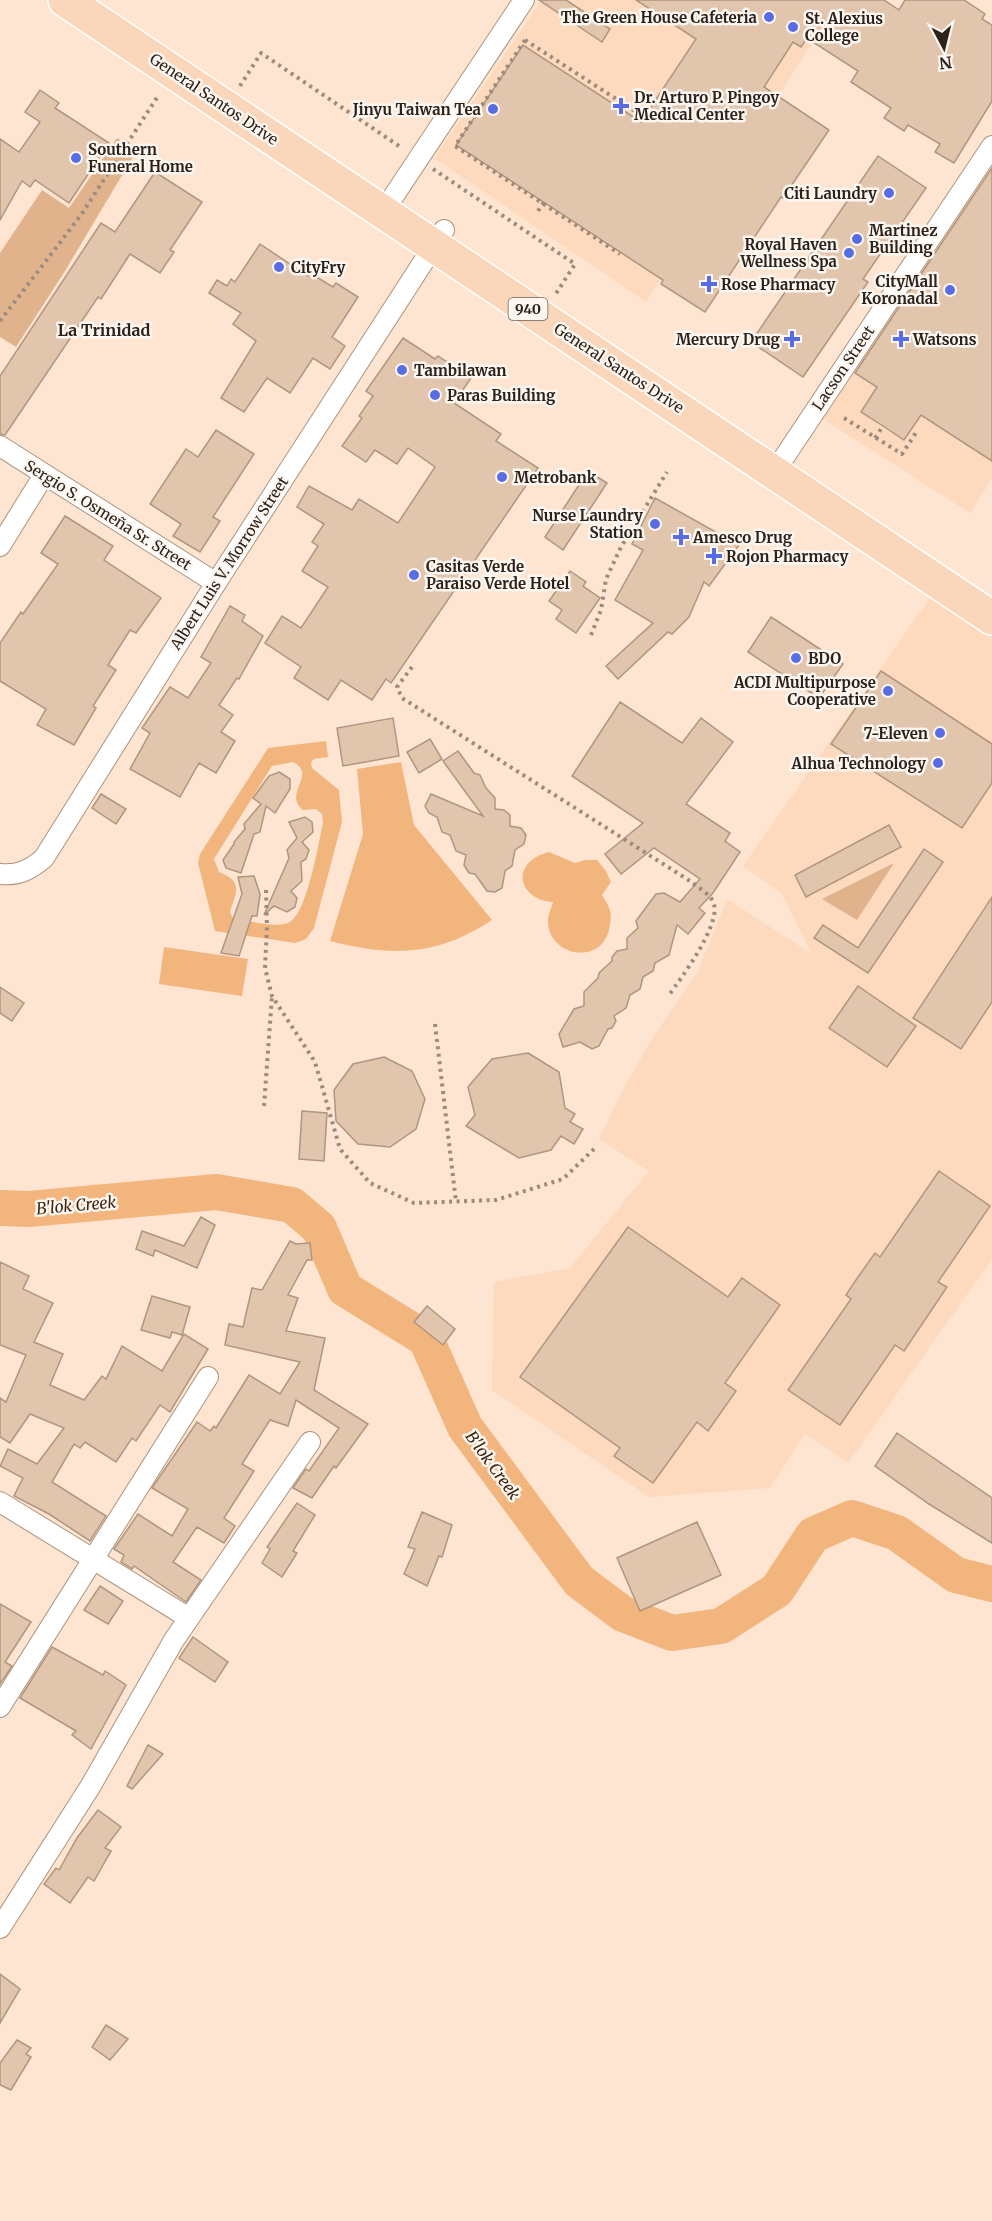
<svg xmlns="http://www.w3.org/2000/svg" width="992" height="2221" font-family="Merriweather,serif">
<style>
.built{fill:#fddabd}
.green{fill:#e0b38c}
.water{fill:#f3b57e;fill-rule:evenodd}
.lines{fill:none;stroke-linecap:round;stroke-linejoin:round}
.river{stroke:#f3b57e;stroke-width:36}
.building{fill:#e1c5ad;stroke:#b0957f;stroke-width:1.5}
.minor-casing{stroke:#ad937d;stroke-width:22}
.trunk-casing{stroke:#fff;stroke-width:36}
.path{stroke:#9c8b7d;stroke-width:4;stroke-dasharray:3 4.5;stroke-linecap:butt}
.minor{stroke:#fff;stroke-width:20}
.trunk{stroke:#fad7ba;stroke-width:33}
.poi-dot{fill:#586de3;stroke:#fcf6f1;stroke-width:2}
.labels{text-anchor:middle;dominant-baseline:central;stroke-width:5;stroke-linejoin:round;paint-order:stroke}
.shield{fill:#fcf6f1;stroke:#6b625a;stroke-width:1.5}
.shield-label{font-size:14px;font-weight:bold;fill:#2d221a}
.poi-label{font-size:15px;font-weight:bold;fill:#2d221a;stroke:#fcf6f1;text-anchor:start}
.street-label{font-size:15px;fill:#2d221a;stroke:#fcf6f1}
.neighbourhood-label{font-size:16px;font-weight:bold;fill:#2d221a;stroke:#fcf6f1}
.water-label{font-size:16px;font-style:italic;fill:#3c230a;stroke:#fcf6f1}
</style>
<rect width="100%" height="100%" fill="#fde5d2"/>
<g class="built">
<polygon points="542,0 840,0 646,302 434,158"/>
<polygon points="992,161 992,479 970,513 823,419"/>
<polygon points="931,596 992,637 992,1259 848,1463 805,1434 770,1488 649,1497 492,1390 494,1282 570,1268 649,1171 599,1139 626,1084 653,1037 697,973 727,899 812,954 782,894 743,866"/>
</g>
<g class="green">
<polygon points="117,138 137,150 65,271 16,347 0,337 0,253 42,190 69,208"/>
<polygon points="894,863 857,920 822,899"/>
</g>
<g class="water">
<path d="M326,741l2,16 -14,2 -3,3 1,6 27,22 3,32 -28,106 -8,11 -11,4 -80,-12 -17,-68 2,-9 68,-106zM293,762c25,13 -11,31 10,48l13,-1 6,5 1,8c-4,19 -16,94 -35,101 -13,5 -42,-2 -56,-6l-2,-5c6,-20 14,-30 -11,-40l-5,-13 58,-93z"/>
<path d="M401,762l13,63 78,95c-55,36 -100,37 -162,21l33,-107 -6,-65z"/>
<path d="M549,852l26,11 10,-3h12l9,11 5,11 -9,13c3,5 7,11 8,16 2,7 0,13 -1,19 -8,34 -57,28 -61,-6 -1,-7 3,-15 5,-22 -35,-2 -44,-40 -4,-50z"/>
<polygon points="164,947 248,959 242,996 159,984"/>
</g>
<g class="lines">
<polyline class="river" points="0,1208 29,1209 216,1192 292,1205 319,1228 345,1289 426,1339 465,1427 579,1581 623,1614 672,1633 721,1626 777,1590 813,1535 852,1518 897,1533 956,1575 992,1584"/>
</g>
<g class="building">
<polygon points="539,0 566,0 610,29 602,42"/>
<polygon points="636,0 884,0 899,10 905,0 964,0 985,14 982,19 992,25 992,101 954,163 935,152 940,144 908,125 904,131 884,118 891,108 851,82 858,71 807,38 801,47 793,42 764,87 829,130 783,198 781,197 705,312 661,284 663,280 456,145 523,45 641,122 696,39"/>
<polygon points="40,90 59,103 55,108 109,143 69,203 35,180 30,187 22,181 0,220 0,139 19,152 40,122 25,112"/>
<polygon points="878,156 926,188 863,279 868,282 803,377 751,342"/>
<polygon points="992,168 992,461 921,415 904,440 883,426 861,412 877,387 855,373"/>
<polygon points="155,172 202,202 170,250 174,252 160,273 130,254 101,299 98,297 5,435 0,434 0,376 101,223 115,232"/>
<polygon points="260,244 308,276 310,273 333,287 336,283 358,297 332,337 345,346 330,369 313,358 290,393 267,378 244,412 221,398 256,341 233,324 241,313 209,293 217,280 227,286 231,279 235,282"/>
<polygon points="403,338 435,359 438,356 471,378 454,403 501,434 496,441 538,468 391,683 386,679 372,700 341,680 328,700 294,678 301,667 265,643 282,616 301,628 328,587 302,571 318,546 312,542 324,524 297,507 309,486 352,510 359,499 398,523 435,467 408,448 397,464 375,450 366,462 342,446 362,418 359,416 373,396 366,391"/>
<polygon points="216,430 254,454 213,517 220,521 200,552 173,536 181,524 150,504 186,449 198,457"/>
<polygon points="588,471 607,483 563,550 545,537"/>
<polygon points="655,498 739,545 709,586 704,582 689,617 672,634 668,632 618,679 606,666 653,623 615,600 643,550 632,544"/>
<polygon points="65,516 113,546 104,560 161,598 136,633 130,630 108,665 116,670 93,706 96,708 74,745 37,725 46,709 0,681 0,643 21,612 23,614 58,564 41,553"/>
<polygon points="570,571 586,582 583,586 600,598 576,633 556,619 562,610 549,601"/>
<polygon points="230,606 245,615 242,621 263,636 239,679 237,678 219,705 233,715 221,732 235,741 216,773 199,763 180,797 130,769 150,733 142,728 170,687 188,698 211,663 201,657"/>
<polygon points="771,617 843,664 819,698 748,652"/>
<polygon points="881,671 992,744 992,783 962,828 831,744"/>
<polygon points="620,702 682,743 701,718 733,742 686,804 730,833 725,841 740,852 713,893 699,908 705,913 688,934 677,925 669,955 655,963 653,971 643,977 640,989 630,995 626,1008 614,1016 616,1021 612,1028 608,1029 599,1046 592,1049 580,1042 563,1047 559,1034 574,1009 584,1006 584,992 598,978 599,973 612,961 612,957 617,951 627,949 627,938 638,928 636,921 656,894 664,893 680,902 700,879 654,848 621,874 605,854 643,823 572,776"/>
<polygon points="393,718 399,756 343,766 337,728"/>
<polygon points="430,739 442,759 419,773 407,752"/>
<polygon points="458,751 474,773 480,775 486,788 495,798 495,809 504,810 510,815 510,826 521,828 526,835 524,844 515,850 512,866 505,871 502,888 495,892 487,891 475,874 469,873 464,865 466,855 456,851 450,835 442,832 437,817 429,813 425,806 431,794 483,816 443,761"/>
<polygon points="279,772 290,779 290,789 275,813 266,806 260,832 254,834 241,873 226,868 223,860 234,844 234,842 245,829 244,824 261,804 253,798 269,776"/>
<polygon points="101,794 126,809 116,824 92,808"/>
<polygon points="305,817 312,822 313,832 302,842 309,850 306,859 301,862 302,881 291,891 297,898 295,907 287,912 274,906 264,915 289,858 287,850 297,838 289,822"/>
<polygon points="889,825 901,847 806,897 795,875"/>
<polygon points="924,849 943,862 868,973 814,938 823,925 858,948"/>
<polygon points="254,876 260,894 257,916 252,916 239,956 221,953 242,894 238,877"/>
<polygon points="992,897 992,1002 961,1049 913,1018"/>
<polygon points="858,986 916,1026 887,1067 829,1028"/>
<polygon points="0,987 24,1003 12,1021 0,1013"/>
<polygon points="528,1053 559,1072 565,1108 575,1114 570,1122 583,1129 574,1144 561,1136 551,1150 519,1158 466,1126 475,1115 468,1087 492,1059"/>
<polygon points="384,1057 412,1071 425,1099 416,1129 390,1147 358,1144 336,1121 334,1090 353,1064"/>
<polygon points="302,1111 327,1113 324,1161 299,1159"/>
<polygon points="939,1171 990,1206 938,1282 947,1287 904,1351 895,1345 840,1425 788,1390 851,1299 846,1295 858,1277 875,1253 880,1257"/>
<polygon points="201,1217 215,1225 197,1268 155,1250 153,1256 136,1249 142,1231 184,1246"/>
<polygon points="628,1227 728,1297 742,1278 780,1305 725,1383 736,1391 708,1431 697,1422 653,1483 614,1456 620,1448 520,1377"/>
<polygon points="290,1241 296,1244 310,1243 312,1260 307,1260 288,1295 298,1298 286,1331 325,1338 314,1390 368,1424 336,1468 334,1466 312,1498 293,1488 306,1469 309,1471 339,1428 296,1400 288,1426 270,1420 242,1464 254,1471 224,1518 235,1526 224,1543 197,1527 173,1562 201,1580 186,1602 134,1566 132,1569 121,1562 124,1555 114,1549 138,1514 172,1536 188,1509 152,1488 197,1422 210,1431 214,1426 216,1428 249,1375 280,1394 300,1362 225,1345 229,1324 243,1327 252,1288 262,1290"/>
<polygon points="0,1262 29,1276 23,1289 53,1303 34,1342 63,1354 50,1385 84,1400 102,1376 106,1379 122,1346 162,1371 184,1334 208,1349 170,1412 160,1405 136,1441 132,1438 116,1462 85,1442 80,1448 74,1444 52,1482 106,1516 90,1541 49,1514 14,1496 23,1478 0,1466 8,1449 37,1464 64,1428 30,1414 10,1443 0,1437 0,1398 6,1402 26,1355 0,1345"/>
<polygon points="152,1296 190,1307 182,1335 172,1332 170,1338 141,1330"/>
<polygon points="427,1306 455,1329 443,1345 414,1322"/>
<polygon points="897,1433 992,1498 992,1543 929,1504 875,1466"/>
<polygon points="297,1503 315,1515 293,1551 297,1553 282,1577 262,1563 270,1549 267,1547"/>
<polygon points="422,1512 452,1525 442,1557 439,1556 427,1586 404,1574 415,1549 408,1547"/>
<polygon points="697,1522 721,1575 640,1611 617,1558"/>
<polygon points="100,1586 123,1601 108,1624 84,1610"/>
<polygon points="0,1604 31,1622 5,1662 12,1666 0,1684"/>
<polygon points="193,1637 228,1662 215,1682 179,1658"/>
<polygon points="52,1647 103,1675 105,1671 126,1685 91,1749 72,1735 76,1731 20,1698"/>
<polygon points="148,1745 163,1754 132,1789 127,1786"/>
<polygon points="98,1810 121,1827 105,1848 111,1851 94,1881 88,1877 70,1903 44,1884 56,1868 59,1870 77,1838"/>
<polygon points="0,1974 20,1989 0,2023"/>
<polygon points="106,2025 128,2039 110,2060 92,2047"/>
<polygon points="17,2040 31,2048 26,2054 31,2057 11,2090 0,2085 0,2063"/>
</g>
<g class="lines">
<g class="minor-casing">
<g id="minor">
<polyline points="383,212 524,0"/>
<polyline points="0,446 216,583"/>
<polyline points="775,471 992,146"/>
<polyline points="0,546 44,475"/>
<path d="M0,874c18,2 30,-4 44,-16l172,-275 228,-353"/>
<polyline points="0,1502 189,1618"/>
<polyline points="0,1707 208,1377"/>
<polyline points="0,1928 90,1787 174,1640 310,1442"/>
</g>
</g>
<g class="trunk-casing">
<polyline id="trunk" points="65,0 992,618"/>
</g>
<g class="path">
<polyline points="525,40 455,146 620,254"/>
<polyline points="525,40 644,117"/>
<polyline points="240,86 261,53 402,148"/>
<polyline points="433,169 575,264 555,295"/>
<polyline points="538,211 544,202"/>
<polyline points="0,321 81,215 158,96"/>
<polyline points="844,418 902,454 917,431"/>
<polyline points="875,438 883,426"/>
<polyline points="591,635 601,610 606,579 621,547 667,472"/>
<path d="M412,667l-15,20 5,11 288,183c7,6 21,13 24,23 6,22 -32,73 -45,91"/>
<polyline points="266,890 267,928 265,968 272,996 315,1062 340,1149 370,1183 414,1203 496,1200 563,1179 594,1149"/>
<polyline points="435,1024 456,1202"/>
<polyline points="264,1106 272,996"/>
</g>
<use href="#minor" class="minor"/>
<use href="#trunk" class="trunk"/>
</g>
<g class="poi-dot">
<circle cx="769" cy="17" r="6"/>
<circle cx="793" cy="27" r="6"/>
<path d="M618 97h6v6h6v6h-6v6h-6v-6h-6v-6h6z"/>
<circle cx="493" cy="109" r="6"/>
<circle cx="76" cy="158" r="6"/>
<circle cx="889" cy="193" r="6"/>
<circle cx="857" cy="239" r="6"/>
<circle cx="849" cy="253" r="6"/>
<circle cx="279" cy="267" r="6"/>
<path d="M706 275h6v6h6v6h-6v6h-6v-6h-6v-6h6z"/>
<circle cx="950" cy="290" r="6"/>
<path d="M789 330h6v6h6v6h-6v6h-6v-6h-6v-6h6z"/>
<path d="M898 330h6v6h6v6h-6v6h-6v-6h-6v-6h6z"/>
<circle cx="402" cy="370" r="6"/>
<circle cx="435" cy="395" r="6"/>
<circle cx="502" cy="477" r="6"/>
<circle cx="655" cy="524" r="6"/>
<path d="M678 528h6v6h6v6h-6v6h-6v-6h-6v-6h6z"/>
<path d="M711 547h6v6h6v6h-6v6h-6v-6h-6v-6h6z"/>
<circle cx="414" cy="575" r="6"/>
<circle cx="796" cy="658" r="6"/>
<circle cx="888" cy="691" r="6"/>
<circle cx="940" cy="733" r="6"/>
<circle cx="938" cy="763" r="6"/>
</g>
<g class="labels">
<rect class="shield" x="508.5" y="298" width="39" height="22" rx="4.5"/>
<g class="shield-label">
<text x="528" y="309">940</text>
</g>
<g class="poi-label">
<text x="757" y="17" text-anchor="end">The Green House Cafeteria</text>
<text x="805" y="18">St. Alexius<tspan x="805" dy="17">College</tspan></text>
<text x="634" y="97">Dr. Arturo P. Pingoy<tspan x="634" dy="17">Medical Center</tspan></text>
<text x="481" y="109" text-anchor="end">Jinyu Taiwan Tea</text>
<text x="88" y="149">Southern<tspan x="88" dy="17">Funeral Home</tspan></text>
<text x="877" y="193" text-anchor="end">Citi Laundry</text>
<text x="869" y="230">Martinez<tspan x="869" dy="17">Building</tspan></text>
<text x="837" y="244" text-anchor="end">Royal Haven<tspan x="837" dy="17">Wellness Spa</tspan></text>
<text x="291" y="267">CityFry</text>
<text x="938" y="281" text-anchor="end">CityMall<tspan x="938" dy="17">Koronadal</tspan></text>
<text x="721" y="284">Rose Pharmacy</text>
<text x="780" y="339" text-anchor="end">Mercury Drug</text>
<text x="913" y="339">Watsons</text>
<text x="414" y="370">Tambilawan</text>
<text x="447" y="395">Paras Building</text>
<text x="514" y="477">Metrobank</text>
<text x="643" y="515" text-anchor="end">Nurse Laundry<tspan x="643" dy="17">Station</tspan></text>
<text x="693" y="537">Amesco Drug</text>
<text x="726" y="556">Rojon Pharmacy</text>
<text x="426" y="566">Casitas Verde<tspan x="426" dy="17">Paraiso Verde Hotel</tspan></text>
<text x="808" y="658">BDO</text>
<text x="876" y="682" text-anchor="end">ACDI Multipurpose<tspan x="876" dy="17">Cooperative</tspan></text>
<text x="928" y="733" text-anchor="end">7-Eleven</text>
<text x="926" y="763" text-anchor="end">Alhua Technology</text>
</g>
<g class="street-label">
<text transform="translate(214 99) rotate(34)">General Santos Drive</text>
<text transform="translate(619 368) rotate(33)">General Santos Drive</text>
<text transform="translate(843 368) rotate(-56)">Lacson Street</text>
<text transform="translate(108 515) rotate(32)">Sergio S. Osmeña Sr. Street</text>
<text transform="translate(229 563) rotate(-57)">Albert Luis V. Morrow Street</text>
</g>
<g class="neighbourhood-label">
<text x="104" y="330">La Trinidad</text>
</g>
<g class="water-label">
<text transform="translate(76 1205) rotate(-5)">B'lok Creek</text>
<text transform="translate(493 1465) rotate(54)">B'lok Creek</text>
</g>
</g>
<g transform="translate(944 48) rotate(173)" stroke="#fcf6f1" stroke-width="4.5" paint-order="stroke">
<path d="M0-4.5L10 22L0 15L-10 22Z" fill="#2d221a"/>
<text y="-9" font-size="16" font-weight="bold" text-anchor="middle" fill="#2d221a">N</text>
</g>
</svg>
